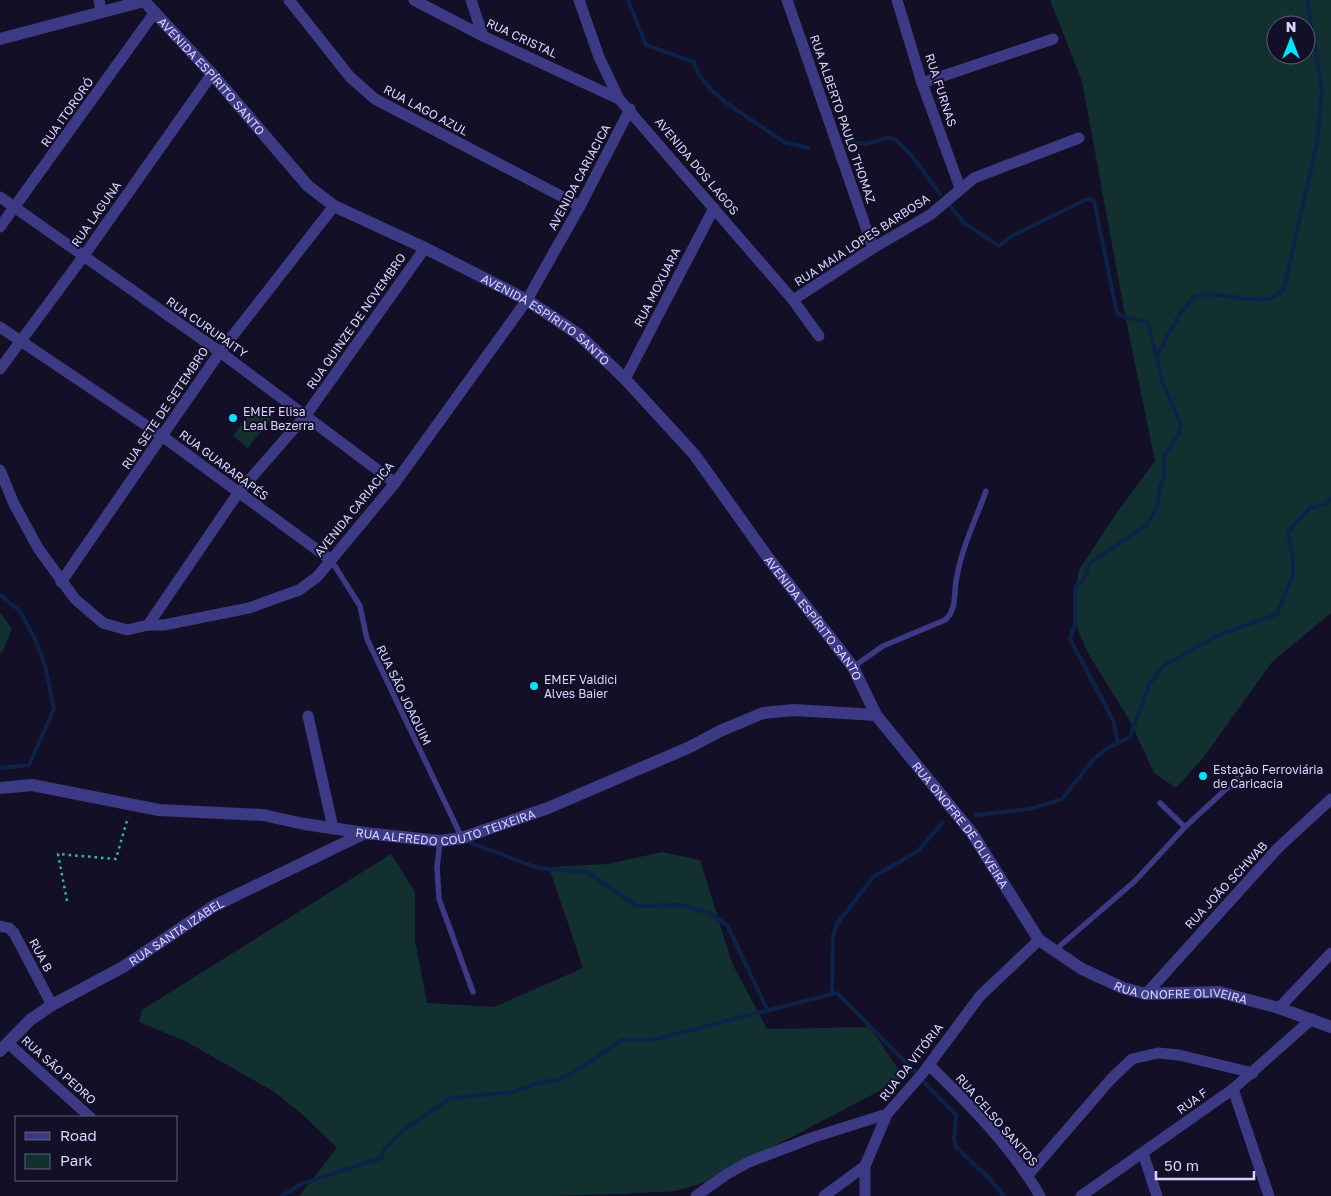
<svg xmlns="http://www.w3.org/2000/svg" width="1331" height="1196" font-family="'Golos Text',sans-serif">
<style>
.green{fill:#12302f;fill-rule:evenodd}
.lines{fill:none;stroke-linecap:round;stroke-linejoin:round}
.stream{stroke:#0c2248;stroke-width:4}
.path{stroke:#2fb8b0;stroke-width:2.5;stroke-dasharray:2.5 4;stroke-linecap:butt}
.service{stroke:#3d3a85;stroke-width:5.5}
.minor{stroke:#3d3a85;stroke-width:11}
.tertiary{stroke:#3d3a85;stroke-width:12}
.poi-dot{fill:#00e5ff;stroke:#130f26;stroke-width:2}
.labels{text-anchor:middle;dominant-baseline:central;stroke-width:4;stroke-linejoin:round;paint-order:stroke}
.street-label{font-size:12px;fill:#d9d4ff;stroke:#130f26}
.poi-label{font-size:12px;fill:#d9d4ff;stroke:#130f26;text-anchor:start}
</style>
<rect width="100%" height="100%" fill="#130f26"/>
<g class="green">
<path d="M1050,0h281v613l-59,49 -69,96 -27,30 -22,-15 -23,-50 -43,-70 -14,-32 -1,-20 6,-31 39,-59 37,-50 -30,-146 -43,-234zM1276,25h30v30h-30z"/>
<polygon points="257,404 273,416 248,448 233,436"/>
<polygon points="0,612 12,629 3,651 0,653"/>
<polygon points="662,852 700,860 732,963 767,1029 870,1027 904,1078 706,1182 675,1191 620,1194 549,1196 299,1196 337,1148 302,1114 273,1091 185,1041 139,1022 142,1010 391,854 415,892 415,940 427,1003 494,1007 583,968 549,867 608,864"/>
</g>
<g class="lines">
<g class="stream">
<polyline points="628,0 646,45 694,62 698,73 711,90 728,104 784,142 808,148"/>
<polyline points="850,142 866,144 887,138 895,139 911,155 940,194"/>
<path d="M950,206l14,17 35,23 11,-9 75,-37 5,-1 4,2 22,107 2,6c12,6 21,5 30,9l15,61 18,40 -2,10 -15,23v19l-5,16 -2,15 -10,18 -58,39 -4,14 -10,10v36l-5,15 43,81 5,23"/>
<path d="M1157,356l23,-43 15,-17c25,-8 73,17 89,-8l33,-145 5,-54 -15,-89"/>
<polyline points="0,595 20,611 34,637 45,665 54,709 29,765 0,768"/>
<polyline points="976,815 1030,809 1062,799 1093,760 1106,749 1130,737 1150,683 1163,666 1219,635 1277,614 1293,575 1293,559 1288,532 1310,508 1326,504 1331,498"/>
<polyline points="468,842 538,868 587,872 637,906 680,905 710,913 727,925 768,1011"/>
<polyline points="832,994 833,935 837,924 873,877 918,851 943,822"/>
<polyline points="923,1081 956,1115 954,1139 956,1147 991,1180 1004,1196"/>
<polyline points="282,1196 301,1184 381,1158 385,1149 401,1132 451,1098 513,1092 538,1083 558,1080 586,1065 621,1040 652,1040 832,994 837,993 841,997 915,1072"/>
</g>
<polyline class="path" points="67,901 58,854 116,859 128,817"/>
<g class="service">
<polyline points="331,560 360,606 367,639 462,838"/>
<path d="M853,667l30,-21 62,-26c13,-11 8,-29 12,-44 5,-29 19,-57 29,-85"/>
<polyline points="1160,803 1185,827"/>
<polyline points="440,841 437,867 439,899 473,992"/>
<polyline points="1054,951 1135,881 1185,827 1238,778"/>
</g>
<g class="minor">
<polyline points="99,0 101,12"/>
<polyline points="289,0 350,77 375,99 580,206"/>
<polyline points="414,0 483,36 619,99"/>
<polyline points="471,0 483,36"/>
<polyline points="579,0 599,57 619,99 793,300 819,336"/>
<polyline points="787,0 873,248"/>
<polyline points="897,0 922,83 960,188"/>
<polyline points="922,83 1053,39"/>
<polyline points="0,197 220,352 395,483"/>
<polyline points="0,227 155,12"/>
<polyline points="793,300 873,248 930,215 974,178 1079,138"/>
<polyline points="0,327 162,436 331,560"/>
<polyline points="0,369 83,257 212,74"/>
<polyline points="625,379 714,208"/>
<polyline points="0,470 14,504 38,548 75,599 103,623 127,630 148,625 164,625 249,608 299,590 317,577 395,483 527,300 580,206 630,109"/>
<polyline points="61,582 220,352 334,206"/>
<polyline points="148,625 238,493 306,415 425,248"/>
<polyline points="308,716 333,828"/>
<polyline points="0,926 9,928 14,933 52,1005"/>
<polyline points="1146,994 1278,848 1331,799"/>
<polyline points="1279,1008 1331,953"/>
<polyline points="9,1044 90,1117"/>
<path d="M929,1065c40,39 83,82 111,131"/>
<polyline points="1233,1089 1269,1196"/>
<polyline points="1143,1153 1157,1196"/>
<polyline points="1028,1175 1111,1079 1132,1059 1158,1053 1179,1055 1253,1073"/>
<polyline points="696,1196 727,1174 749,1162 814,1137 887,1114 922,1074 980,996 1039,940"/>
<polyline points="824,1196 865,1166"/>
<polyline points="865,1196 865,1166 887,1114"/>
<polyline points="1081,1196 1233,1089 1312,1019"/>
</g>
<g class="tertiary">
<path id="s1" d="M0,39l144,-38 68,73 96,112 26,20 91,42 102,52 51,34 47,45 69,75 75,105 84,108 23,48 96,118 67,107 43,29 41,19 23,6 73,-2 60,16 52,19"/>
<path id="s2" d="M0,788l32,-3 127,25 104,5 41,9 61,9 75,8 22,-3 86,-30 142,-61 30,-16 43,-18 31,-3 82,5"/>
<path id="s3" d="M0,1051l30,-31 22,-15 71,-38 91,-61 151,-73"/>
</g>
</g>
<g class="poi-dot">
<circle cx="233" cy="418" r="5"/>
<circle cx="534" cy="686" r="5"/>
<circle cx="1203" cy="776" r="5"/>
</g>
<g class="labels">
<g class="street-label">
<text transform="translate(522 38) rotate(25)">RUA CRISTAL</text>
<text stroke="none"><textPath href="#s1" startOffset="250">AVENIDA ESPÍRITO SANTO</textPath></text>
<text transform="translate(941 90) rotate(72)">RUA FURNAS</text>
<text transform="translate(426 110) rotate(28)">RUA LAGO AZUL</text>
<text transform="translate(67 112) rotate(-55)">RUA ITORORÓ</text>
<text transform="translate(843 119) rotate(71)">RUA ALBERTO PAULO THOMAZ</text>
<text transform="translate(697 166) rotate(50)">AVENIDA DOS LAGOS</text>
<text transform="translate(579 177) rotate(-62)">AVENIDA CARIACICA</text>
<text transform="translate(96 214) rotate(-55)">RUA LAGUNA</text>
<text transform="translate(862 240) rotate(-33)">RUA MAIA LOPES BARBOSA</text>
<text transform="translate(657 287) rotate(-63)">RUA MOXUARA</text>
<text stroke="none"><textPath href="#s1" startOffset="670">AVENIDA ESPÍRITO SANTO</textPath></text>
<text transform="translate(356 321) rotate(-55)">RUA QUINZE DE NOVEMBRO</text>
<text transform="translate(207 327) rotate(35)">RUA CURUPAITY</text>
<text transform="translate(165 408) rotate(-56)">RUA SETE DE SETEMBRO</text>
<text transform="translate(224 465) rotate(37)">RUA GUARARAPÉS</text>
<text transform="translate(354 509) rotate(-51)">AVENIDA CARIACICA</text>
<text stroke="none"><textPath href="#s1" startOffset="1075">AVENIDA ESPÍRITO SANTO</textPath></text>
<text transform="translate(404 695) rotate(64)">RUA SÃO JOAQUIM</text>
<text stroke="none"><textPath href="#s2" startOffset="452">RUA ALFREDO COUTO TEIXEIRA</textPath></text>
<text stroke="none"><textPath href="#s1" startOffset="1330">RUA ONOFRE DE OLIVEIRA</textPath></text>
<text transform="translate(1226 885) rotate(-47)">RUA JOÃO SCHWAB</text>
<text stroke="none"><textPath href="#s3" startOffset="214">RUA SANTA IZABEL</textPath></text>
<text transform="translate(41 955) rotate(62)">RUA B</text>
<text stroke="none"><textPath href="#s1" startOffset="1625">RUA ONOFRE OLIVEIRA</textPath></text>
<text transform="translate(911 1062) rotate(-52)">RUA DA VITÓRIA</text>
<text transform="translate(59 1070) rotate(42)">RUA SÃO PEDRO</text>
<text transform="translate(1192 1101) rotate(-36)">RUA F</text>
<text transform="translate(997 1120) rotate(49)">RUA CELSO SANTOS</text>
</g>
<g class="poi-label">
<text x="243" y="411">EMEF Elisa<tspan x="243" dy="14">Leal Bezerra</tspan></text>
<text x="544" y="679">EMEF Valdici<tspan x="544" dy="14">Alves Baier</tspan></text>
<text x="1213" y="769">Estação Ferroviária<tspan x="1213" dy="14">de Caricacia</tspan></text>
</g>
</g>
<rect x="15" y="1116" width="162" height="65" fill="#130f26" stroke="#625e7d"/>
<rect x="25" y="1132" width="25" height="8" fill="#3d3a85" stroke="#625e7d"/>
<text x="60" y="1141" font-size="15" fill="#d9d4ff">Road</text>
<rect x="25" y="1154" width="25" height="15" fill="#12302f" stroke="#625e7d"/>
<text x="60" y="1166" font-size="15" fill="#d9d4ff">Park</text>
<g transform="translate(1291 40)"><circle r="24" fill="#130f26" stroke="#625e7d"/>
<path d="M0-4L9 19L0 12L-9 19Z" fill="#00e5ff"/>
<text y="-8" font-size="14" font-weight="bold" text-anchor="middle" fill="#d9d4ff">N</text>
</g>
<path d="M1156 1171v8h98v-8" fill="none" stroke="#d9d4ff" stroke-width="2.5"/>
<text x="1164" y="1171" font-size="15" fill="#d9d4ff" stroke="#130f26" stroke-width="4" paint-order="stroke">50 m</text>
</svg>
